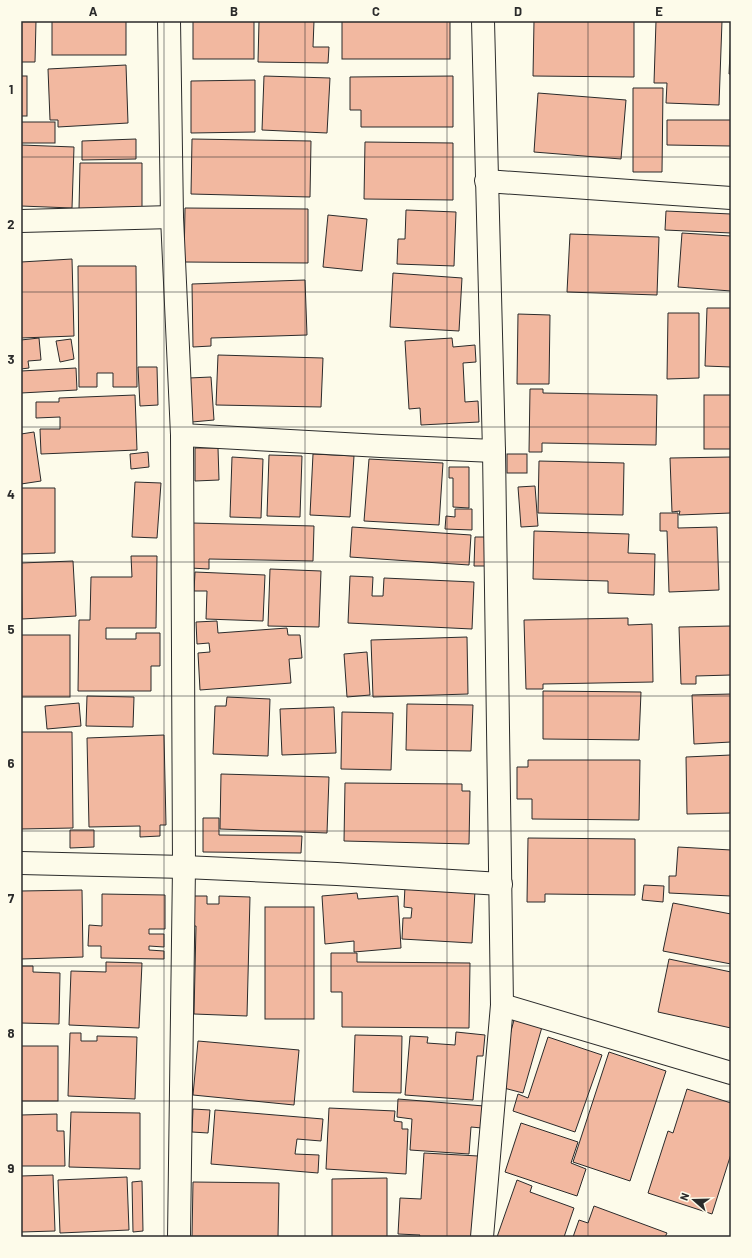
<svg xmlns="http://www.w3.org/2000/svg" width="752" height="1258" font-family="Barlow,sans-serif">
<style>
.building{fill:#f2b8a0;stroke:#2b2b2b}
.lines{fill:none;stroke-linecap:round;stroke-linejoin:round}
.minor-casing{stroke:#2b2b2b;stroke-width:24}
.minor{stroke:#fdfbea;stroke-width:22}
.grid{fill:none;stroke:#2b2b2b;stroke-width:1;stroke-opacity:0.55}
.neatline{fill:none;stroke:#2b2b2b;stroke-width:1.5}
.grid-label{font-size:13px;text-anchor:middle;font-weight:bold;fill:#2b2b2b}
</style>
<rect width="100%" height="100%" fill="#fdfbea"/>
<g class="building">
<polygon points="21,21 36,21 35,62 21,62"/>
<rect x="52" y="21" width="74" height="34"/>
<rect x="193" y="21" width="61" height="38"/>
<polygon points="259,21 314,21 313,47 329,47 328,63 258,62"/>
<rect x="342" y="21" width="108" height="38"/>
<polygon points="534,21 634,21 634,77 533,76"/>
<polygon points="656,21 722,21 719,105 666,103 667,83 654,83"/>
<polygon points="731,31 731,74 729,74"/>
<polygon points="126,65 128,123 58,127 58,120 50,120 48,69"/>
<rect x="21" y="76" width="6" height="40"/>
<polygon points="264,76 330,78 327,133 262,130"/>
<polygon points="453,76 453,127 361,127 361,110 350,110 350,77"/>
<polygon points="255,80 255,132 191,133 191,81"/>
<polygon points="633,88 663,88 662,172 633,172"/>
<polygon points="538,93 626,100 621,159 534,152"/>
<polygon points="667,120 731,120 731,146 667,145"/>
<rect x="21" y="122" width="34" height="21"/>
<polygon points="136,139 136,159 82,160 82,141"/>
<polygon points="192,139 311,141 310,197 191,194"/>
<polygon points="365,142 453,143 453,200 364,199"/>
<polygon points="21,145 74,147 72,208 21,206"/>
<polygon points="80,163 142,163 142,209 79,209"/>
<polygon points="185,208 308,209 308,263 184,262"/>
<polygon points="406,210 456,212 454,266 397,264 398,239 405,239"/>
<polygon points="666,211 731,214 731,233 665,230"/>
<polygon points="328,215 367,219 362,271 323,267"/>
<polygon points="682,233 731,236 731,291 678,287"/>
<polygon points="570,234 659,237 657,295 567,292"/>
<polygon points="72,259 74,336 21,338 21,262"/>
<polygon points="78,266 136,266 137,387 113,387 113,373 97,373 97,387 79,387"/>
<polygon points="393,273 462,278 459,331 390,327"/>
<polygon points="305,280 307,335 211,338 211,346 193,347 192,284"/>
<polygon points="707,308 731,308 731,367 705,366"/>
<polygon points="668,313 699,313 699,378 667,379"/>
<polygon points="518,314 550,315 549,384 517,384"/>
<polygon points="39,338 41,360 28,361 29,368 21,369 21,340"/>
<polygon points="452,338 453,347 475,345 476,362 463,363 465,402 478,401 479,422 421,425 420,408 409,409 405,341"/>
<polygon points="71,339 74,359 60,362 56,341"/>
<polygon points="218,355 323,358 321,407 216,405"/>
<polygon points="138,367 157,367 158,405 140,406"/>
<polygon points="76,368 77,390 21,393 21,371"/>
<polygon points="211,377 214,420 192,422 189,378"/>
<polygon points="530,389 543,389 543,393 657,395 656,445 542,443 542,452 529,452"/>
<polygon points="135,395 137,450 41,454 40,429 60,429 60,417 36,418 36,402 59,402 59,398"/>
<rect x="704" y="395" width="27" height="54"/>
<polygon points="34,432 41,481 21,484 21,434"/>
<polygon points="195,448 218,448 219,480 195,481"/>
<polygon points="148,452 149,467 131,469 130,454"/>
<polygon points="313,454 354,456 350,517 310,515"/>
<rect x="507" y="454" width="20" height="19"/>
<polygon points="269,455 302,456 300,517 267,516"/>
<polygon points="232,457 263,459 261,518 230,517"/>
<polygon points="731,457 731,513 679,515 680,511 672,512 670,458"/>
<polygon points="369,459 443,463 439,525 364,521"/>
<polygon points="539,461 624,463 623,515 538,513"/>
<polygon points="449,467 469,467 469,508 453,507 453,478 449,478"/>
<polygon points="135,482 161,483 157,538 132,537"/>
<polygon points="535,486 538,526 521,527 518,487"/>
<polygon points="21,488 55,488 55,553 21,554"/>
<polygon points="455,509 472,509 472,530 445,529 446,516 455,517"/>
<polygon points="660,513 678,513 678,528 717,527 719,590 669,592 667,531 660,531"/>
<polygon points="192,523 314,526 313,561 209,559 209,569 190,568"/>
<polygon points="352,527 471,535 469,565 350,557"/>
<polygon points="534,531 629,534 628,553 655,554 654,595 608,593 608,581 533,579"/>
<polygon points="475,537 487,537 487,566 474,566"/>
<polygon points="131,556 157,556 156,628 106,628 106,639 136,639 136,633 160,633 160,666 151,666 151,691 78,691 79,620 90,620 91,577 132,577"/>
<polygon points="73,561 76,616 22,619 21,563"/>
<polygon points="270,569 321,571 319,627 268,626"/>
<polygon points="195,572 265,575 263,621 206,619 207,591 194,591"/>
<polygon points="350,576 373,577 372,596 383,596 384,578 474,582 472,629 348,623"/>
<polygon points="628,618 628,625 652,624 653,682 543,684 543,689 526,689 524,620"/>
<polygon points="217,621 218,633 287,628 288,635 300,635 302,658 289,659 291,683 200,690 198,653 210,652 209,643 197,644 196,622"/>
<polygon points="731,626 731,675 696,676 696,684 681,684 679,627"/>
<rect x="21" y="635" width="49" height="62"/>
<polygon points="467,637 468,694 373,697 371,640"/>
<polygon points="367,652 370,695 347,697 344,654"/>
<polygon points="543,691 641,692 639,740 543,739"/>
<polygon points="731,694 731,742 694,744 692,695"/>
<polygon points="87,696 134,697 133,727 86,726"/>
<polygon points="227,697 270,699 268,756 213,754 215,706 226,706"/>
<polygon points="79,703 81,726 47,729 45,706"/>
<polygon points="407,704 473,705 471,751 406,750"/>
<polygon points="334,707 336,753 282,755 280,709"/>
<polygon points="342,712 393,713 391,770 341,769"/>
<polygon points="21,732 72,732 73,828 21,829"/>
<polygon points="164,735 166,825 160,825 160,836 140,837 140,826 89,827 87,738"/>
<polygon points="731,755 731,813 687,814 686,757"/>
<polygon points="528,760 640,760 639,820 532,819 532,799 517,799 517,767 528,767"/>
<polygon points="221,774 329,777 327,833 220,829"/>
<polygon points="345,783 462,784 462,791 470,791 469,844 344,841"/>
<polygon points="203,818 219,818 219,835 302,836 301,853 203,852"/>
<polygon points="70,830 94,830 94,847 70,848"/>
<polygon points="528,838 635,839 635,895 545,894 545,902 527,902"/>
<polygon points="678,847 731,850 731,896 669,893 669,876 676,876"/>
<polygon points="644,885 664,886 663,902 642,900"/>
<polygon points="405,886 475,891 472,943 402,939 403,918 411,918 412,908 404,907"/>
<polygon points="82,890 83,957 21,959 21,891"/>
<polygon points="357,893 358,899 398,896 401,948 354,952 354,941 325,944 322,896"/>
<polygon points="102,894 165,895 165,929 149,929 149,934 164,934 164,947 149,946 149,950 164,951 164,959 101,958 101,946 88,946 89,925 102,926"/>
<polygon points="190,896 207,896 207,904 219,904 219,896 250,897 247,1016 194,1014 196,926 189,926"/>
<polygon points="673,903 731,914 731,964 663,951"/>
<rect x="265" y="907" width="49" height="112"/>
<polygon points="331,953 357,953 357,962 470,963 469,1028 342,1027 342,992 331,992"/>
<polygon points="669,959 731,972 731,1028 658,1012"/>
<polygon points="106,962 142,963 139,1028 69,1025 71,971 106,972"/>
<polygon points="21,966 33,966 33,972 60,973 59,1024 21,1023"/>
<polygon points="514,1020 542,1027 523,1093 496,1086"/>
<polygon points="456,1032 485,1035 483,1056 477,1056 473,1100 405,1095 410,1036 428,1037 427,1043 455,1045"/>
<polygon points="70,1033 81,1033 81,1041 97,1041 97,1036 137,1037 135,1099 68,1096"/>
<polygon points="355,1035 402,1036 401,1093 353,1092"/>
<polygon points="548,1037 602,1055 575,1132 513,1111 518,1094 528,1098"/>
<polygon points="198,1041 299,1050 294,1105 193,1095"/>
<rect x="21" y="1046" width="37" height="55"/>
<polygon points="609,1052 666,1071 630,1181 573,1162"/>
<polygon points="687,1089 731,1103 731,1154 712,1214 648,1193 668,1131 673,1133"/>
<polygon points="398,1099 484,1106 482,1128 471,1127 469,1154 410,1150 412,1119 397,1117"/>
<polygon points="329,1108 395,1111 394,1121 402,1122 402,1129 408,1129 406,1174 326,1169"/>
<polygon points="193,1109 210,1110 208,1133 192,1132"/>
<polygon points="215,1110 323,1119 321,1141 297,1139 295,1154 319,1155 318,1173 211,1164"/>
<polygon points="71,1112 140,1113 140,1169 69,1167"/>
<polygon points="57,1114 57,1131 64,1131 65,1166 21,1166 21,1115"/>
<polygon points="521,1123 578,1142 571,1163 586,1169 577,1196 505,1172"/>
<polygon points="424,1153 478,1156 473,1237 419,1237 420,1235 398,1234 400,1198 421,1199"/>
<polygon points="53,1175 55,1231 21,1232 21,1176"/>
<polygon points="127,1177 129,1230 60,1233 58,1180"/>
<polygon points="387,1178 387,1237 332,1237 332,1179"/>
<polygon points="517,1180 532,1186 530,1192 574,1208 564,1237 497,1237"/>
<polygon points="142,1181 143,1231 133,1232 132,1182"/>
<polygon points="193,1182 279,1183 278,1237 192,1237"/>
<polygon points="594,1206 667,1233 665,1237 573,1237 579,1220 588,1223"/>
</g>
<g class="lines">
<g class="minor-casing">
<g id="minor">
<polyline points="169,21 172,217 182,435 184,867 179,1237"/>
<polyline points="486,181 731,198"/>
<polyline points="21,221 172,217"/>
<polyline points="182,435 381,446 494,451"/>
<polyline points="21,863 184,867 337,874 501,884"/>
<polyline points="502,1005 731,1073"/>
<polyline points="482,1237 502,1005 494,451 483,21"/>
</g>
</g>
<use href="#minor" class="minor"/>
</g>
<path class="grid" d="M164,21v1216M305,21v1216M447,21v1216M588,21v1216M21,157h710M21,292h710M21,427h710M21,562h710M21,696h710M21,831h710M21,966h710M21,1101h710"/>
<rect width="752" height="1258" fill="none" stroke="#fdfbea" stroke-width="44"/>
<g transform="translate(694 1200) rotate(290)" stroke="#fdfbea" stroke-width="3" paint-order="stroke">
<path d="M0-3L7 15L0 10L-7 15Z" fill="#2b2b2b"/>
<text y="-6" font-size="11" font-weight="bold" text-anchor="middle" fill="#2b2b2b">N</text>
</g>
<rect x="22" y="22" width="708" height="1214" class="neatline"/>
<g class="grid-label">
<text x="93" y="16">A</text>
<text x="234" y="16">B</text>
<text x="376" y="16">C</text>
<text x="518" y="16">D</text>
<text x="659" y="16">E</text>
<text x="11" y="94">1</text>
<text x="11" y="229">2</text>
<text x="11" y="364">3</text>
<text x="11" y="499">4</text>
<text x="11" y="634">5</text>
<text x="11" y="768">6</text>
<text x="11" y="903">7</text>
<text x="11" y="1038">8</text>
<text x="11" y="1173">9</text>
</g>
</svg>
